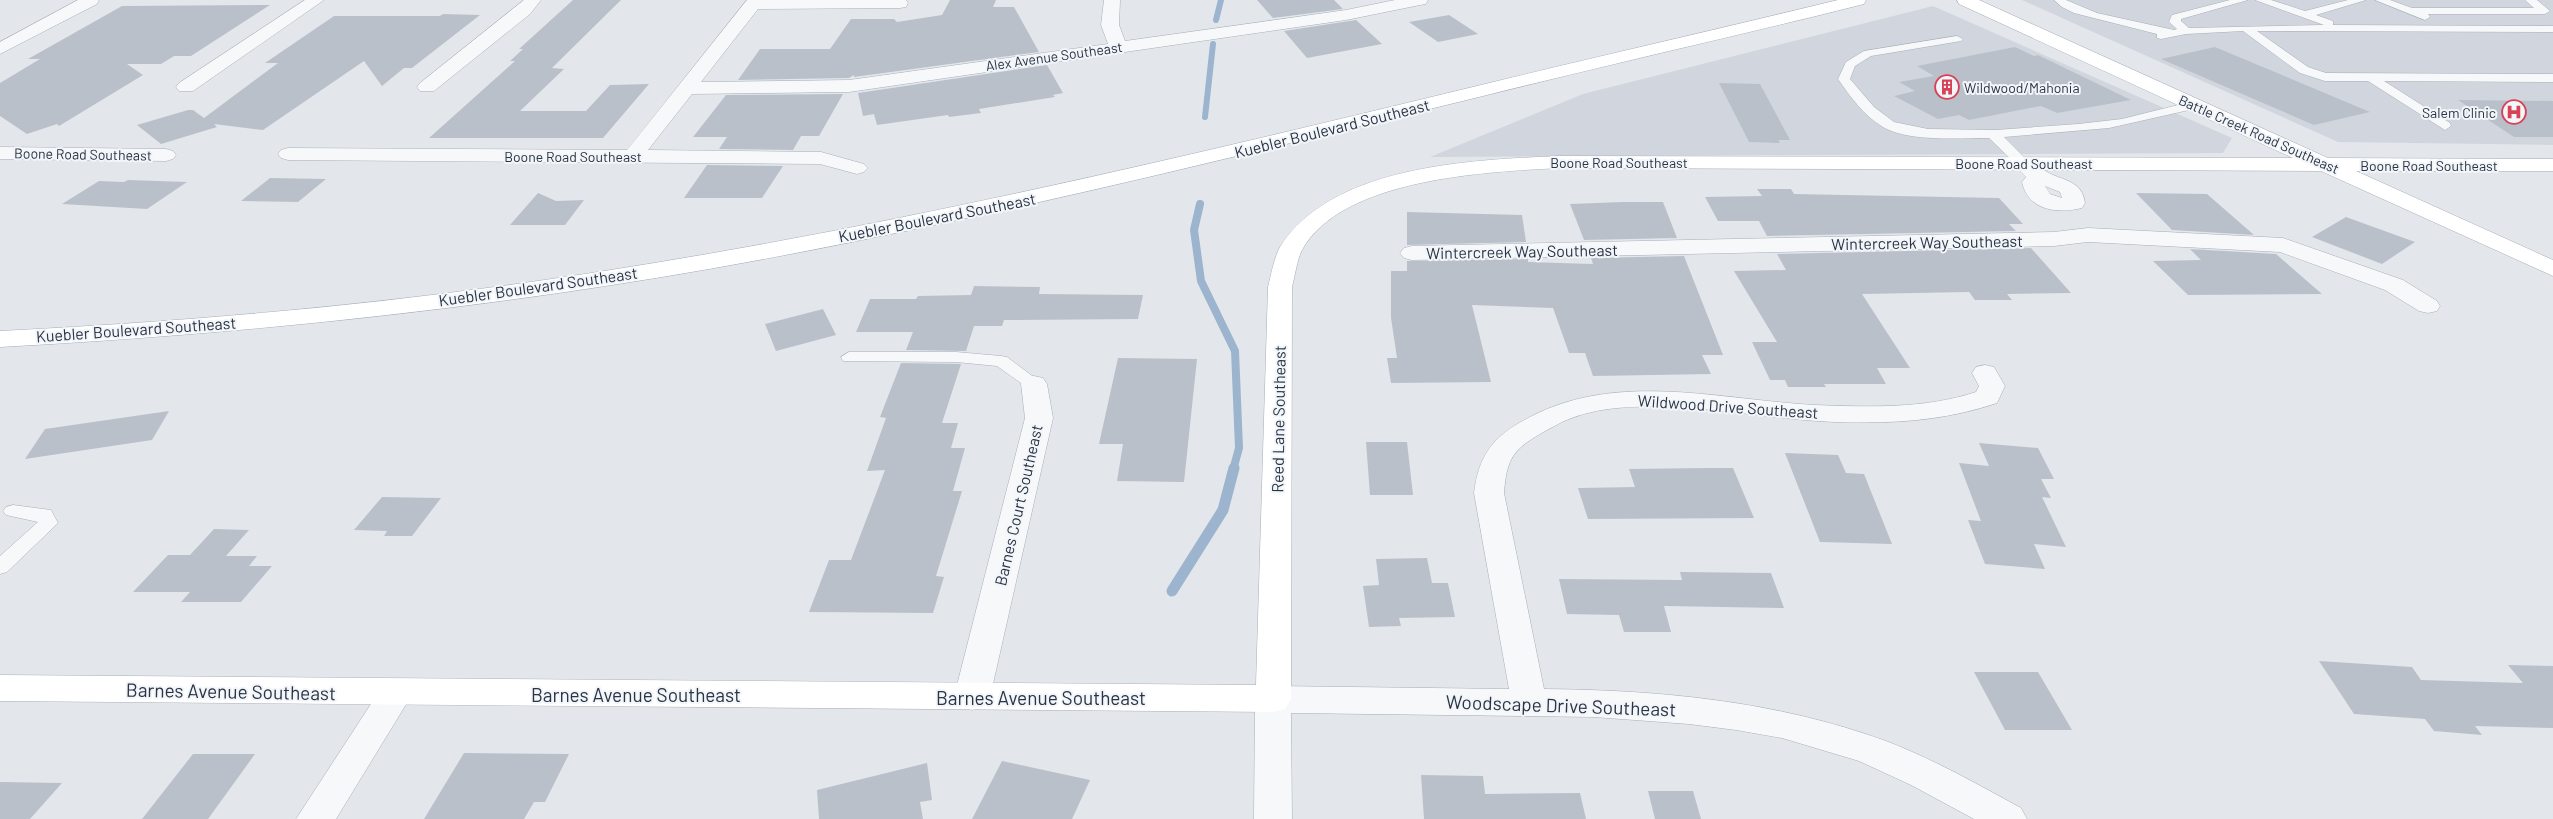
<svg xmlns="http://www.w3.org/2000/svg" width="2553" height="819" font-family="Barlow,sans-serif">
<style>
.built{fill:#d1d6de}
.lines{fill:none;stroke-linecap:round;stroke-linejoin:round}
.stream-far2{stroke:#9db4ce;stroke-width:6}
.stream-far1{stroke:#9db4ce;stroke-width:8}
.stream{stroke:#9db4ce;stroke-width:11}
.building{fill:#bac0ca}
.lane-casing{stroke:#a8aeb7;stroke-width:1}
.street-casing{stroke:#a8aeb7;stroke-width:1}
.secondary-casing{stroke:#a8aeb7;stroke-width:1}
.primary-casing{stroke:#a2abb9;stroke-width:1}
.lane{fill:#f7f8fa;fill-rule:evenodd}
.street{fill:#f7f8fa;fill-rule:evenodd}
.secondary{fill:#fff;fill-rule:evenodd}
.primary{fill:#fff;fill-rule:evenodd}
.labels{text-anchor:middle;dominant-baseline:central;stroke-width:4;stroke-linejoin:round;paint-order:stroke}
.far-street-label{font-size:14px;fill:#2a3446;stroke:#f3f6f9}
.far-poi-label{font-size:14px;fill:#2a3446;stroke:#f3f6f9;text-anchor:start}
.street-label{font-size:16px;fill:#2a3446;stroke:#f3f6f9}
.near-street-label{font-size:19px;fill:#2a3446;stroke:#f3f6f9}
</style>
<rect width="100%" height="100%" fill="#e3e7ec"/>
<g class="built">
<polygon points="2022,0 2553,0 2553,145 2338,142"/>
<polygon points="1933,6 2232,138 2223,153 1430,157 1583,94"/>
</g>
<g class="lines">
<g class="stream-far2">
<polyline points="1216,20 1221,0"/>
<polyline points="1205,117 1213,44"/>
</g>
<polyline class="stream-far1" points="1200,204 1194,230 1201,281 1235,351 1239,448 1233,470"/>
<polyline class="stream" points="1172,591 1223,510 1234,468"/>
</g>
<g class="building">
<polygon points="573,0 621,0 552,68 564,69 520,111 586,111 610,85 649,84 603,138 429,138 515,61 510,61 523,49 519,49"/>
<polygon points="950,0 996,0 993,7 1014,7 1039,52 854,77 854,75 849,78 738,80 760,49 830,49 851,19 894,19 897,22 942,15"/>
<polygon points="1257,0 1334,0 1343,9 1273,18"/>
<polygon points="270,5 191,56 174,56 161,64 127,64 143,75 59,126 57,124 27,134 0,116 0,83 40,59 28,59 122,6"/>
<polygon points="443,14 480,15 412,68 404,68 382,86 364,61 263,130 214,124 217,127 161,144 137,125 188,110 193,110 204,118 278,63 265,63 334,16 440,16"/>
<polygon points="1449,15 1478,34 1438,42 1409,22"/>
<polygon points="1356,20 1382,44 1307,58 1284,31"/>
<polygon points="2015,47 2034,56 2038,55 2131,100 2057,113 2041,106 1969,120 1959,115 1938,119 1894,96 1915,91 1899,82 1934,76 1917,66"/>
<polygon points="2215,47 2370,112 2314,125 2161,59"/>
<polygon points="1047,65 1063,93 1053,95 1055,97 979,109 981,113 949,117 948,115 877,125 874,114 863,116 858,93"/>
<polygon points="1719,83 1760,84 1790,140 1778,140 1780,143 1749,142"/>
<polygon points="843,94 819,136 801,136 793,150 719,149 727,137 693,137 726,95"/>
<polygon points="2458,100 2553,101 2553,137 2514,137"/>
<polygon points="707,165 783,166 762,198 684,198"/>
<polygon points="270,178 326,179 298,202 241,201"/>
<polygon points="128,180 187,182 147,209 62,204 99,181 124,182"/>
<polygon points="1757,189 1791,189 1794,194 1999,198 2023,224 2009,224 2016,231 1767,236 1759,221 1718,221 1705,197 1762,196"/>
<polygon points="538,193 556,201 584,200 565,225 510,225"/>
<polygon points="2136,193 2207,194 2254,235 2172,230"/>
<polygon points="1622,202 1663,202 1677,238 1584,240 1570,204"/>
<polygon points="1407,212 1522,215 1526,242 1407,245"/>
<polygon points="2346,217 2415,242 2382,264 2312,237"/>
<polygon points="2031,248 2071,293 2007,294 2012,300 1975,300 1969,292 1862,294 1910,368 1877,368 1886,384 1824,384 1826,387 1788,387 1785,380 1770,380 1752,342 1777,342 1734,271 1786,270 1777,254"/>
<polygon points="2190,249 2276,254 2322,294 2188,295 2153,261 2201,260"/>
<polygon points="1684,256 1723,355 1702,355 1711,374 1593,376 1585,353 1569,353 1553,308 1472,305 1491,382 1391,383 1387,358 1397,358 1391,318 1391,271 1407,271 1407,261 1528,259 1528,262 1593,264 1591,258"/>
<polygon points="974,286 1040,287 1039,294 1143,295 1138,319 1004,320 1002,326 974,326 966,351 906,350 913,332 856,332 870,299 916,299 918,296 971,295"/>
<polygon points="823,309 836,335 776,351 765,324"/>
<polygon points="1118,358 1197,359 1184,482 1117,481 1123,444 1099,444"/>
<polygon points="901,363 961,364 942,423 958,423 951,448 965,448 953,491 962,491 936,576 944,577 933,613 809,612 829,560 851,560 885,470 867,471 886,418 880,417"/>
<polygon points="169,411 152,440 25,459 45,429"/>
<polygon points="1366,442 1407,442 1413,495 1370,495"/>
<polygon points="1979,443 2038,448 2054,479 2041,479 2051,498 2042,497 2066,547 2034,544 2045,569 1985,564 1968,520 1981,521 1959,463 1989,466"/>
<polygon points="1785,453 1838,455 1846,473 1864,474 1892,544 1820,542"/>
<polygon points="1706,468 1733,468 1754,518 1588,519 1578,488 1635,487 1629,469"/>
<polygon points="382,497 441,498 412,536 384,536 387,531 354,530"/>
<polygon points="214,529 249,530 226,556 257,556 249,566 272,566 241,602 181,602 190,592 133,592 168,555 190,555"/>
<polygon points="1427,558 1432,583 1448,583 1455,617 1399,618 1401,626 1369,627 1363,586 1379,585 1376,559"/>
<polygon points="1680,572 1771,573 1784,608 1664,606 1671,632 1624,632 1619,615 1567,614 1559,579 1682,580"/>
<polygon points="2319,661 2412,667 2421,680 2523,683 2508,665 2553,666 2553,728 2475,726 2482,735 2434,731 2425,719 2354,714"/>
<polygon points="1974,672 2038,672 2072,730 2005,730"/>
<polygon points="464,753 569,754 545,802 534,802 524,819 424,819"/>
<polygon points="193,754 255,754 208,819 142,819"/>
<polygon points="1002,761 1090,780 1072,819 972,819"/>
<polygon points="927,763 932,800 920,802 923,819 819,819 817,790"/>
<polygon points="1421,775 1483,776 1485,794 1580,793 1586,819 1424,819"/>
<polygon points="0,782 62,783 30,819 0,819"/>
<polygon points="1648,791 1693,791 1701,819 1655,819"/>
</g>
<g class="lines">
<g class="lane-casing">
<g id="lane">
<polygon points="2054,0 2066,0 2097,13 2174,30 2177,29 2169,22 2172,15 2230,0 2248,0 2181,19 2181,21 2189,28 2324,25 2255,0 2271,0 2305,11 2348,0 2366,0 2316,15 2333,21 2333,25 2553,26 2553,32 2257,31 2308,67 2326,73 2553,74 2553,82 2384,81 2450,123 2451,126 2445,130 2368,81 2325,81 2300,73 2243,31 2186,34 2161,39 2157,38 2157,34 2074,13 2062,7"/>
<polygon points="2375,0 2390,0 2412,8 2534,8 2525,0 2537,0 2550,11 2545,14 2428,14 2430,17 2425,20"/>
<path d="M1957,36l6,3 -2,2 -90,15 -16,10 -5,13 24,28 20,15 34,7 68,1 82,-6 44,-5 72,-18 6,4 -2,3 -89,20 -105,9 26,26 -7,4 -5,-1 -29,-28c-30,0 -80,4 -106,-11 -19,-11 -33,-31 -45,-48l8,-17 18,-11z"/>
<polygon points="849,352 956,352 1001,356 1007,357 1043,384 1040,388 1028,388 997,366 956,362 843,361 841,357"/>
<polygon points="13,505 51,510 58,523 7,572 0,574 0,556 38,522 6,515 3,511 6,507"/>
</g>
</g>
<g class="street-casing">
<g id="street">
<polygon points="78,0 99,0 97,4 0,54 0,42"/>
<polygon points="305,0 324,0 193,91 179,91 176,87 179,83"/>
<polygon points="524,0 541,0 530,14 434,91 420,91 417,87 420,83"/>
<polygon points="747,0 906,0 908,3 906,7 900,8 758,9 701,82 849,80 1108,44 1101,25 1104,0 1120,0 1119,25 1125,41 1346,10 1395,0 1428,0 1426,4 1420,5 1346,20 849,92 692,94 648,150 821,152 864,164 868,168 864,172 857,174 820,164 288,160 281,158 278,154 281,150 288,148 627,150"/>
<polygon points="0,147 166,149 173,151 176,155 173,159 166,161 0,159"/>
<path d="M2023,157c10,2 14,10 24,15 16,9 35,8 38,31l-3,5c-24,6 -54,3 -60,-26l4,-5 -14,-14 4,-4zM2045,186l15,6 2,6 -12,-4z"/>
<polygon points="2088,228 2283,238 2403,280 2437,301 2440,306 2437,311 2428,313 2419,311 2385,290 2280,252 2088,242 2054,246 1412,260 1404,258 1400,253 1404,248 1412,246 2054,232"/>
<path d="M1985,365l9,2 11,19 -8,17c-53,18 -106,21 -161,19 -76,-2 -197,-32 -267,-3 -8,3 -16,8 -24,12 -12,7 -28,16 -34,29 -5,10 -6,22 -7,33l40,196c116,1 232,12 342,52 47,18 91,43 135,67l6,11h-53l-63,-34 -52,-24 -77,-23 -46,-8 -47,-6 -95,-7 -303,-4 1,106h-38l1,-120 6,-10 12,-3 236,3 -35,-196c5,-41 22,-59 58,-77 88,-45 189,-16 283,-11 53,2 110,4 161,-13l3,-6 -7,-13 4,-6z"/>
<polygon points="1034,376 1043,378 1047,384 1053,418 990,697 984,706 972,710 960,706 954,697 1025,418 1021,384 1025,378"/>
<polygon points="396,680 408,684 413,693 336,819 296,819 384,684"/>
</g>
</g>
<g class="secondary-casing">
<path id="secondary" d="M1957,0h22l349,158 225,1v12h-197l197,89v16l-232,-105 -762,-3c-72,4 -217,10 -257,82 -5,10 -7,26 -10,37l-1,412 -6,10 -12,3 -1273,-11v-26l1256,10 12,-398c3,-12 6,-29 12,-40 52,-82 192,-87 279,-91l734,2 -334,-154z"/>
</g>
<g class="primary-casing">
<path id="primary" d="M1838,0h28l-2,4 -52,13c-108,26 -217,51 -325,78 -258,63 -516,128 -778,174 -234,41 -471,65 -709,78v-16c200,-10 400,-28 598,-59 298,-46 591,-116 883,-187 119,-29 238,-56 357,-85z"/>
</g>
<use href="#lane" class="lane"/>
<use href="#street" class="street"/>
<use href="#secondary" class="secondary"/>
<use href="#primary" class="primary"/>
</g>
<defs>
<g id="building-ring" transform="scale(1.25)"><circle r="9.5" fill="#f3f6f9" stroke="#d74257" stroke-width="1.5"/><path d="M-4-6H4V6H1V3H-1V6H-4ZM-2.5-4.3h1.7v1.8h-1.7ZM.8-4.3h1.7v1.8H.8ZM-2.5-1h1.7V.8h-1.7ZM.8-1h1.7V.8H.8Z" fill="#d74257"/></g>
<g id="hospital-ring" transform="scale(1.25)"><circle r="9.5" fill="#f3f6f9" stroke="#d74257" stroke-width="1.5"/><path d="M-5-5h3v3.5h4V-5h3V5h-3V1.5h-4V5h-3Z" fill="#d74257"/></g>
</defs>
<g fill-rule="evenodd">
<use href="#building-ring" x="1947" y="87"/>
<use href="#hospital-ring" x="2514" y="112"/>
</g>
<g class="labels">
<g class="far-street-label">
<text transform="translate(1054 56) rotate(-8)">Alex Avenue Southeast</text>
<text transform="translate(2259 134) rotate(24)">Battle Creek Road Southeast</text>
<text transform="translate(83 154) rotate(1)">Boone Road Southeast</text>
<text x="573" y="156">Boone Road Southeast</text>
<text x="1619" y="162">Boone Road Southeast</text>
<text x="2024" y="163">Boone Road Southeast</text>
<text x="2429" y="165">Boone Road Southeast</text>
</g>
<g class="far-poi-label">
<text x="1964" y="87">Wildwood/Mahonia</text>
<text x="2496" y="112" text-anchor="end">Salem Clinic</text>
</g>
<g class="street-label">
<text transform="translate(1332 128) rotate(-14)">Kuebler Boulevard Southeast</text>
<text transform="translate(937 217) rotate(-11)">Kuebler Boulevard Southeast</text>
<text transform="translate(1927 242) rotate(-1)">Wintercreek Way Southeast</text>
<text transform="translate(1522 251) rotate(-1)">Wintercreek Way Southeast</text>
<text transform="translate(538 286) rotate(-8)">Kuebler Boulevard Southeast</text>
<text transform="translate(136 329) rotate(-4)">Kuebler Boulevard Southeast</text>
<text transform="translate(1728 406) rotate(4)">Wildwood Drive Southeast</text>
<text transform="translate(1278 419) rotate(-89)">Reed Lane Southeast</text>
<text transform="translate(1018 505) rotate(-77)">Barnes Court Southeast</text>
</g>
<g class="near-street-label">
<text transform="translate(231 691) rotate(1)">Barnes Avenue Southeast</text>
<text x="636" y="694">Barnes Avenue Southeast</text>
<text x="1041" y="697">Barnes Avenue Southeast</text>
<text transform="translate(1561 705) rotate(2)">Woodscape Drive Southeast</text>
</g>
</g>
</svg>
